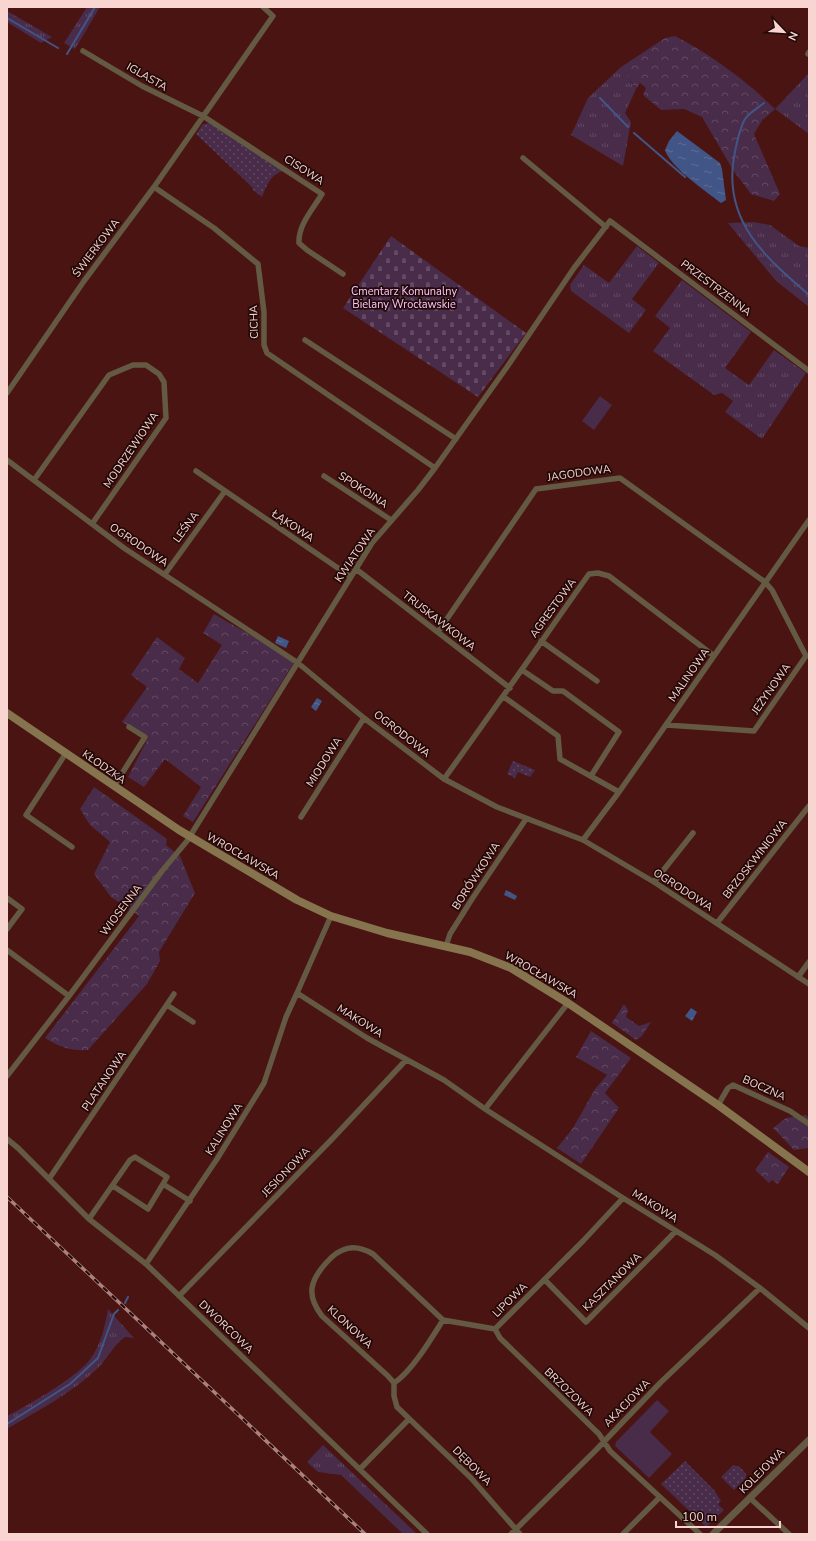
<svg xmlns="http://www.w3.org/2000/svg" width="816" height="1541" font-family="'Nunito Sans',sans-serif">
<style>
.grass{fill:url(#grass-tufts)}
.forest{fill:url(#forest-crowns)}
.cemetery{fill:url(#cemetery-stones)}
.park{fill:url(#park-dots)}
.pitch{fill:#492b4a}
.water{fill:url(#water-ripples)}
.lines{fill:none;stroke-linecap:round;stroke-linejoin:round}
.stream{stroke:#415687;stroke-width:2}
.minor{stroke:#645942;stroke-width:5.5}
.tertiary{stroke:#645942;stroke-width:7}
.secondary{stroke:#85744e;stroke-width:8}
.rail-casing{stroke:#ac817d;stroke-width:3.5}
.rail{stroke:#210908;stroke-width:2;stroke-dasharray:6;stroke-linecap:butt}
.labels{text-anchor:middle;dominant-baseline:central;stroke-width:3.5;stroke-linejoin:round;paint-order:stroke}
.street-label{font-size:11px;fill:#f9d5d1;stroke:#210908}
.park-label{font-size:11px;fill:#fbc6fb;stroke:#210908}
</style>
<defs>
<pattern id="grass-tufts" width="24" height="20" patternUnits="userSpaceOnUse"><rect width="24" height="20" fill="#492b4a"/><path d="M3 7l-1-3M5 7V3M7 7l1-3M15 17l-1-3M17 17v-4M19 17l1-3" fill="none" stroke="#644963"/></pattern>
<pattern id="forest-crowns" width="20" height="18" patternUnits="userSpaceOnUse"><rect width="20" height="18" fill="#492b4a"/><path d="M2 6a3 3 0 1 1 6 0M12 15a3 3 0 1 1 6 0" fill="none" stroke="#644963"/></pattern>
<pattern id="cemetery-stones" width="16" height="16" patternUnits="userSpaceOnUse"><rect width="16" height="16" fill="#492b4a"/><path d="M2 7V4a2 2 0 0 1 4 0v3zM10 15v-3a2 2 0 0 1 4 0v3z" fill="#644963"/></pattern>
<pattern id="park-dots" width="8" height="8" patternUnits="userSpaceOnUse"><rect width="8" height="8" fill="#492b4a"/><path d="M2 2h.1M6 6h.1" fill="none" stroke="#644963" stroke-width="1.8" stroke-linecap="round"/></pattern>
<pattern id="water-ripples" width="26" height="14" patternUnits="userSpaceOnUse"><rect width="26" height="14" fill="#415687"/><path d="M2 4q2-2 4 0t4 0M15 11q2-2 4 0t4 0" fill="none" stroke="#5d6d97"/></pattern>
</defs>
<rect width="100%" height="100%" fill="#491412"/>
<path class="grass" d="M87,7H100L75,49L64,43Z
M7,11L52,37L41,43L7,22Z
M621,67L636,89L625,113L631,122L623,166L571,135L588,98Z
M809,73V134L775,109Z
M754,222L770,225L799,246L809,248V307L776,281L728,223Z
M637,246L659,263L632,299L646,310L629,333L571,291L570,285L584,265L609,283Z
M682,280L751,332L725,368L749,385L774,350L806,373L762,439L725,412L733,401L722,393L714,395L653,351L670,328L655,316Z
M108,1309L134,1338L125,1337C114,1345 108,1357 99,1367C73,1393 38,1410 7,1429V1416C28,1405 78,1377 91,1358C101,1344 105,1326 108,1309Z
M323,1445L417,1534H403L341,1475L318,1472L307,1462Z"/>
<path class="forest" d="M675,36C709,53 748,82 775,109L764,119H763L754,134L780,194L774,201L751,194L733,170L702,117L684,109L661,110L643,95L646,88L640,83L636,89L621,67L665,38Z
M214,614L295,661L193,822L183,816L201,787L165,759L144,787L128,777L148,738L122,722L147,687L131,675L157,637L185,658L179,669L198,683L222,645L203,633Z
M94,787L167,839L166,845L180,856L195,893L159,952L160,961L147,984L88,1050C71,1051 59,1047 45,1038L139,916L111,897L94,874L110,842L90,825L80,809Z
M624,1004L628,1010L626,1017L639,1026L651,1022L642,1036L636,1040L612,1023Z
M591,1031L631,1058L605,1093L619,1108L581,1164L557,1148L573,1128L595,1089L607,1075L576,1057Z
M806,1115L809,1118V1148L794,1150L773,1128L786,1118Z
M768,1152L789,1167L778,1184L772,1180L769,1183L755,1170Z"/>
<path class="cemetery" d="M391,236L526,333L478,397L343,308Z"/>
<path class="park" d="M210,123L283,171C270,175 267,185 262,197L253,190L252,187L196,134L203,124Z
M513,761L535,770L530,777L518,772L515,778L507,774Z
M685,1461L714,1490L721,1501L718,1504L724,1510L706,1527L661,1484Z
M733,1465L740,1467L746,1474V1478L734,1490L721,1477Z"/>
<path class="pitch" d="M600,396L612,405L594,430L582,421Z
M657,1400L669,1411L650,1432L672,1454L649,1478L615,1446L616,1442Z"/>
<path class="water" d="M677,131L720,163L722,169L726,200L721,203C706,191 671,168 665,150L669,141Z
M278,636L289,641L286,648L275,643Z
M317,698L322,701L316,711L311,707Z
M506,890L517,896L515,900L504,895Z
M691,1008L697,1012L692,1021L685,1016Z"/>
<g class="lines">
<path class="stream" d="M7,18L58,48
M67,54L95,7
M600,98L628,127
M764,103C759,107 749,113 745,119C740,128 736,146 734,157C723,221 765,257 809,295
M634,133L685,177
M125,1303L128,1297
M7,1424L70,1384L98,1358L114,1314L118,1310"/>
<path class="minor" d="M83,51L142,86L203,116L322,194C313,209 298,225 299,243L307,250L343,274
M808,54L809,52
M523,158L606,227
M154,187L214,228L258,264L264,312V345L267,353L435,468
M305,340L456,439
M7,393L84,281L154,187L273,16L263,7
M7,460L124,548L298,663L364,718L444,779L497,807L583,840L654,882L809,984
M196,471L351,577
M324,476L391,520
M34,480L109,375L133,365H146L159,374L164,382L166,418L92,524
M356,569L510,688
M165,574L225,491
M438,632L536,489L620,478L765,582L772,590L806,656L754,731L667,725
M541,641L597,681
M522,670L553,691H563L619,732L591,776
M504,697L558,736L560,759L619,792
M66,753L26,815L72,847
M444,779C493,711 541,642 589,574L598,573L609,576L714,656
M114,786L145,737L129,727
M301,817L364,718
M583,840L619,792L809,520
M654,882L693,833
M7,898L22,909L7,929
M331,916L297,993L367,1038L444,1080L485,1109L623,1198L715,1255L760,1288L809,1328
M717,923L809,806
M446,946L450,934L472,899L526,819
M7,950L69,996
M798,977L809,962
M167,1005L193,1022
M7,1076L69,996L162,871L187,841L372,543L418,490L435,468L507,367L574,268L610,221L809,371
M718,1105L728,1088L733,1085L790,1111L809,1124
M485,1109L568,1003
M7,1139L18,1148L89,1219L146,1264L427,1534
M49,1179L174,994
M113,1186L148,1209L163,1184
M89,1219L130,1160L135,1157L167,1177L163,1184L190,1201
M146,1264L217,1159L264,1083L286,1017L297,993
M545,1280L586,1322L676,1231
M179,1296L333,1138L406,1060
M495,1329L500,1338L599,1434L610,1451L700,1534
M394,1383L388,1376L322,1316C306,1295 310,1281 326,1263C340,1247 354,1243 373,1254L443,1320
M360,1469L409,1419
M750,1498L789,1534
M511,1534L596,1450L661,1382L760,1288
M520,1534L471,1478L397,1407L394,1396V1383C412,1371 431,1339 443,1320L495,1329L583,1241L623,1198
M623,1534L660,1497"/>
<path class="tertiary" d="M713,1534L809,1440"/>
<path class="secondary" d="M7,713L179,830L297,900L331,916L387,933L470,952L511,968L568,1003L718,1105L809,1172"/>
<g class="rail-casing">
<path id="rail" d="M7,1197L365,1534"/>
</g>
<use href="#rail" class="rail"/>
</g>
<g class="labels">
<g class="street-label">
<text transform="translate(147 77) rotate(30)">IGLASTA</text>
<text transform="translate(304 170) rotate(33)">CISOWA</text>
<text transform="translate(96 248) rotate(-53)">ŚWIERKOWA</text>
<text transform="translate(716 288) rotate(37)">PRZESTRZENNA</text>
<text transform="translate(254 322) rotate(-92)">CICHA</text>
<text transform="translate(131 450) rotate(-56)">MODRZEWIOWA</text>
<text transform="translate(579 473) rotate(-8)">JAGODOWA</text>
<text transform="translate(363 490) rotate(33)">SPOKOJNA</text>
<text transform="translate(293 526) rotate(34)">ŁĄKOWA</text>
<text transform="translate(186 527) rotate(-54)">LEŚNA</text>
<text transform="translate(139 545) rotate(34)">OGRODOWA</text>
<text transform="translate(355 555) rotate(-56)">KWIATOWA</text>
<text transform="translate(553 608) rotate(-54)">AGRESTOWA</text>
<text transform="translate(439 621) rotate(38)">TRUSKAWKOWA</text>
<text transform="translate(689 675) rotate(-55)">MALINOWA</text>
<text transform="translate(771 689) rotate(-55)">JEŻYNOWA</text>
<text transform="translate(402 734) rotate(38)">OGRODOWA</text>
<text transform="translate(324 762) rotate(-58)">MIODOWA</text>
<text transform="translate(104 767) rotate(35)">KŁODZKA</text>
<text transform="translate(243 856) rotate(30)">WROCŁAWSKA</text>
<text transform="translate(755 859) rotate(-52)">BRZOSKWINIOWA</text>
<text transform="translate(476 876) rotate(-57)">BORÓWKOWA</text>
<text transform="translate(683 890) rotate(33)">OGRODOWA</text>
<text transform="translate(121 910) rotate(-53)">WIOSENNA</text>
<text transform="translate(541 975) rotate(30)">WROCŁAWSKA</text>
<text transform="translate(360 1021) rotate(32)">MAKOWA</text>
<text transform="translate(104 1081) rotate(-56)">PLATANOWA</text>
<text transform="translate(764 1088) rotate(24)">BOCZNA</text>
<text transform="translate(224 1129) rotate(-58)">KALINOWA</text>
<text transform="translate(286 1172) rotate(-46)">JESIONOWA</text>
<text transform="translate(655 1206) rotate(32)">MAKOWA</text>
<text transform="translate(612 1282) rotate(-45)">KASZTANOWA</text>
<text transform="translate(510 1300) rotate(-45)">LIPOWA</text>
<text transform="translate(226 1327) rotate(44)">DWORCOWA</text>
<text transform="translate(350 1327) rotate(43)">KLONOWA</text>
<text transform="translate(569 1392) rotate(44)">BRZOZOWA</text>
<text transform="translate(627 1403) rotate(-46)">AKACJOWA</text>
<text transform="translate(472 1466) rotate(45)">DĘBOWA</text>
<text transform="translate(762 1471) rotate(-45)">KOLEJOWA</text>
</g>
<g class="park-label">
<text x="404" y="291">Cmentarz Komunalny<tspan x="404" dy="13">Bielany Wrocławskie</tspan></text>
</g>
</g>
<rect width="816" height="1541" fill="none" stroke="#f9d5d1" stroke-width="16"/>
<g transform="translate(784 32) rotate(115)" stroke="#210908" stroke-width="3" paint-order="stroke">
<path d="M0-3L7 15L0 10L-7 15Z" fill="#f9d5d1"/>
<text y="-6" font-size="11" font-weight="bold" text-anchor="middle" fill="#f9d5d1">N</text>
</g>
<path d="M676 1521v6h104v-6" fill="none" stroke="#f9d5d1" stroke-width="2"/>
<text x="682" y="1521" font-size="12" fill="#f9d5d1" stroke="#210908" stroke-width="3" paint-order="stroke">100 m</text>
</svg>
